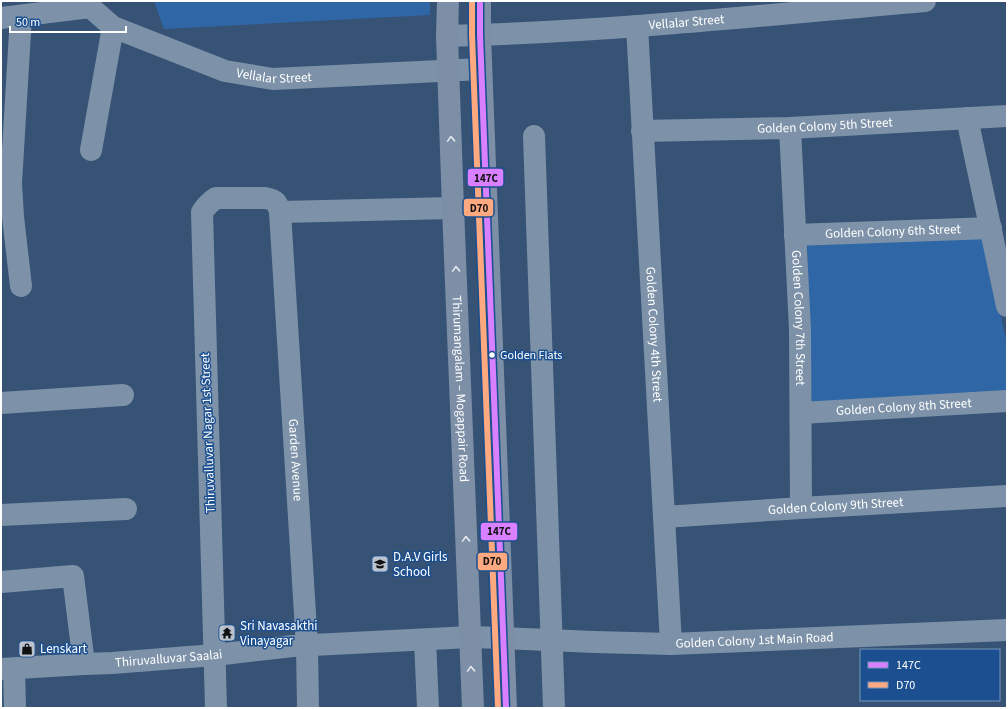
<svg xmlns="http://www.w3.org/2000/svg" width="1008" height="709" font-family="'Source Sans 3',sans-serif">
<style>
.green{fill:#2f66a5}
.lines{fill:none;stroke-linecap:round;stroke-linejoin:round}
.minor{stroke:#7d92a8;stroke-width:22}
.major{stroke:#7d8ea7;stroke-width:22}
.bus-1-casing{stroke:#1b4f8f;stroke-width:9}
.bus-2-casing{stroke:#1b4f8f;stroke-width:9}
.bus-1{stroke:#d880ff;stroke-width:6}
.bus-2{stroke:#ffa980;stroke-width:6}
.oneway{stroke:#e5e8ed}
.bus-dot{fill:#fff;stroke:#1b4f8f;stroke-width:1.5}
.labels{text-anchor:middle;dominant-baseline:central;stroke-width:3;stroke-linejoin:round;paint-order:stroke}
.bus-label{font-size:12px;fill:#fff;stroke:#1b4f8f;text-anchor:start}
.street-label{font-size:13px;fill:#fff;stroke:#1b4f8f}
.poi-label{font-size:13px;fill:#fff;stroke:#1b4f8f;text-anchor:start}
.line-badge{stroke:#1b4f8f;stroke-width:1.5}
.pale-badge-label{font-size:11px;text-anchor:middle;font-weight:bold;fill:#111}
</style>
<rect width="100%" height="100%" fill="#365274"/>
<path class="green" d="M154,1H430V15L164,29Z
M807,226L984,232L1007,345V398L810,409Z"/>
<g class="lines">
<g class="minor">
<path id="s1" d="M87,1L90,7L113,27L225,71L273,79L481,69"/>
<path d="M1,18L90,7"/>
<path id="s2" d="M637,26L671,644"/>
<path id="s3" d="M447,36C607,32 766,15 925,1"/>
<path d="M967,118L1007,306"/>
<path id="s4" d="M790,128L800,330L801,508"/>
<path id="s5" d="M642,131L790,128L1007,116"/>
<path d="M534,136L554,708"/>
<path d="M91,150L113,27"/>
<path d="M280,212L453,208"/>
<path id="s6" d="M795,235L991,228"/>
<path d="M21,286L13,217L11,183L21,16"/>
<path d="M1,403L123,395"/>
<path id="s7" d="M801,413L1007,401"/>
<path d="M1,515L126,509"/>
<path id="s8" d="M664,517L801,508L1007,496"/>
<path d="M1,582L73,576L84,664"/>
<path d="M425,640L428,708"/>
<path id="s9" d="M1,669L84,664L112,663L215,655L293,646L470,637L503,638L594,642L671,644L1007,630"/>
<path d="M14,669L15,708"/>
<path id="s10" d="M216,708L202,212C206,206 210,202 216,198H265C276,200 277,202 280,212L307,646L308,708"/>
</g>
<g class="major">
<path id="s11" d="M448,1L447,36L453,208L473,708"/>
<path d="M480,1V35L506,708"/>
</g>
<g class="bus-1-casing">
<path id="bus-1" d="M480,1V35L506,708"/>
</g>
<g class="bus-2-casing">
<path id="bus-2" d="M472,1V35L498,708"/>
</g>
<use href="#bus-1" class="bus-1"/>
<use href="#bus-2" class="bus-2"/>
</g>
<defs><path id="oneway-chevron" d="M-2-3.5L2.5 0L-2 3.5" fill="none" stroke-width="1.6" stroke-linecap="round" stroke-linejoin="round"/></defs>
<g class="oneway">
<use href="#oneway-chevron" transform="translate(451 139) rotate(-92)"/>
<use href="#oneway-chevron" transform="translate(456 269) rotate(-92)"/>
<use href="#oneway-chevron" transform="translate(466 539) rotate(-92)"/>
<use href="#oneway-chevron" transform="translate(471 669) rotate(-92)"/>
</g>
<defs>
<g id="school-square" transform="scale(0.9)"><rect x="-9" y="-9" width="18" height="18" rx="4" fill="#b9c2ce" stroke="#1b4f8f"/><path d="M0-5L7-2L0 1L-7-2ZM-4 1L0 2.5L4 1V4Q0 6-4 4Z" fill="#111"/></g>
<g id="temple-square" transform="scale(0.9)"><rect x="-9" y="-9" width="18" height="18" rx="4" fill="#b9c2ce" stroke="#1b4f8f"/><path d="M0-6L5-2H3V0L6.5 2.5H4V6H1.5V3h-3V6H-4V2.5H-6.5L-3 0V-2H-5Z" fill="#111"/></g>
<g id="shop-square" transform="scale(0.9)"><rect x="-9" y="-9" width="18" height="18" rx="4" fill="#b9c2ce" stroke="#1b4f8f"/><path d="M-5-2.5h2.3a2.7 3.5 0 0 1 5.4 0H5L5.5 6h-11ZM-1.5-2.5h3a1.5 2.3 0 0 0-3 0Z" fill="#111"/></g>
</defs>
<g fill-rule="evenodd">
<use href="#school-square" x="380" y="564"/>
<use href="#temple-square" x="227" y="633"/>
<use href="#shop-square" x="27" y="649"/>
</g>
<circle class="bus-dot" cx="492" cy="355" r="3.5"/>
<g class="labels">
<g class="bus-label">
<text x="500" y="355">Golden Flats</text>
</g>
<g class="street-label">
<text stroke="none"><textPath href="#s3" startOffset="240">Vellalar Street</textPath></text>
<text stroke="none"><textPath href="#s1" startOffset="207">Vellalar Street</textPath></text>
<text stroke="none"><textPath href="#s5" startOffset="183">Golden Colony 5th Street</textPath></text>
<text stroke="none"><textPath href="#s6" startOffset="98">Golden Colony 6th Street</textPath></text>
<text stroke="none"><textPath href="#s4" startOffset="190">Golden Colony 7th Street</textPath></text>
<text stroke="none"><textPath href="#s2" startOffset="309">Golden Colony 4th Street</textPath></text>
<text stroke="none"><textPath href="#s11" startOffset="388">Thirumangalam – Mogappair Road</textPath></text>
<text stroke="none"><textPath href="#s7" startOffset="103">Golden Colony 8th Street</textPath></text>
<text transform="translate(208 433) rotate(-92)">Thiruvalluvar Nagar 1st Street</text>
<text stroke="none"><textPath href="#s10" startOffset="836">Garden Avenue</textPath></text>
<text stroke="none"><textPath href="#s8" startOffset="172">Golden Colony 9th Street</textPath></text>
<text stroke="none"><textPath href="#s9" startOffset="755">Golden Colony 1st Main Road</textPath></text>
<text stroke="none"><textPath href="#s9" startOffset="168">Thiruvalluvar Saalai</textPath></text>
</g>
<g class="poi-label">
<text x="393" y="557">D.A.V Girls<tspan x="393" dy="15">School</tspan></text>
<text x="240" y="626">Sri Navasakthi<tspan x="240" dy="15">Vinayagar</tspan></text>
<text x="40" y="649">Lenskart</text>
</g>
</g>
<g class="line-badge">
<rect x="467" y="168" width="37" height="19" rx="4" fill="#d880ff"/>
<rect x="463" y="198" width="31" height="19" rx="4" fill="#ffa980"/>
<rect x="480" y="522" width="38" height="19" rx="4" fill="#d880ff"/>
<rect x="477" y="552" width="31" height="19" rx="4" fill="#ffa980"/>
</g>
<g class="pale-badge-label">
<text x="486" y="182">147C</text>
<text x="479" y="212">D70</text>
<text x="499" y="535">147C</text>
<text x="492" y="565">D70</text>
</g>
<rect width="1008" height="709" fill="none" stroke="#ffffff" stroke-width="4"/>
<rect x="860" y="649" width="140" height="52" fill="#1b4f8f" stroke="#7695bc"/>
<rect x="868" y="662" width="20" height="6" fill="#d880ff" stroke="#7695bc"/>
<text x="896" y="669" font-size="12" fill="#ffffff">147C</text>
<rect x="868" y="682" width="20" height="6" fill="#ffa980" stroke="#7695bc"/>
<text x="896" y="689" font-size="12" fill="#ffffff">D70</text>
<path d="M10 26v6h116v-6" fill="none" stroke="#ffffff" stroke-width="2"/>
<text x="16" y="26" font-size="12" fill="#ffffff" stroke="#1b4f8f" stroke-width="3" paint-order="stroke">50 m</text>
</svg>
